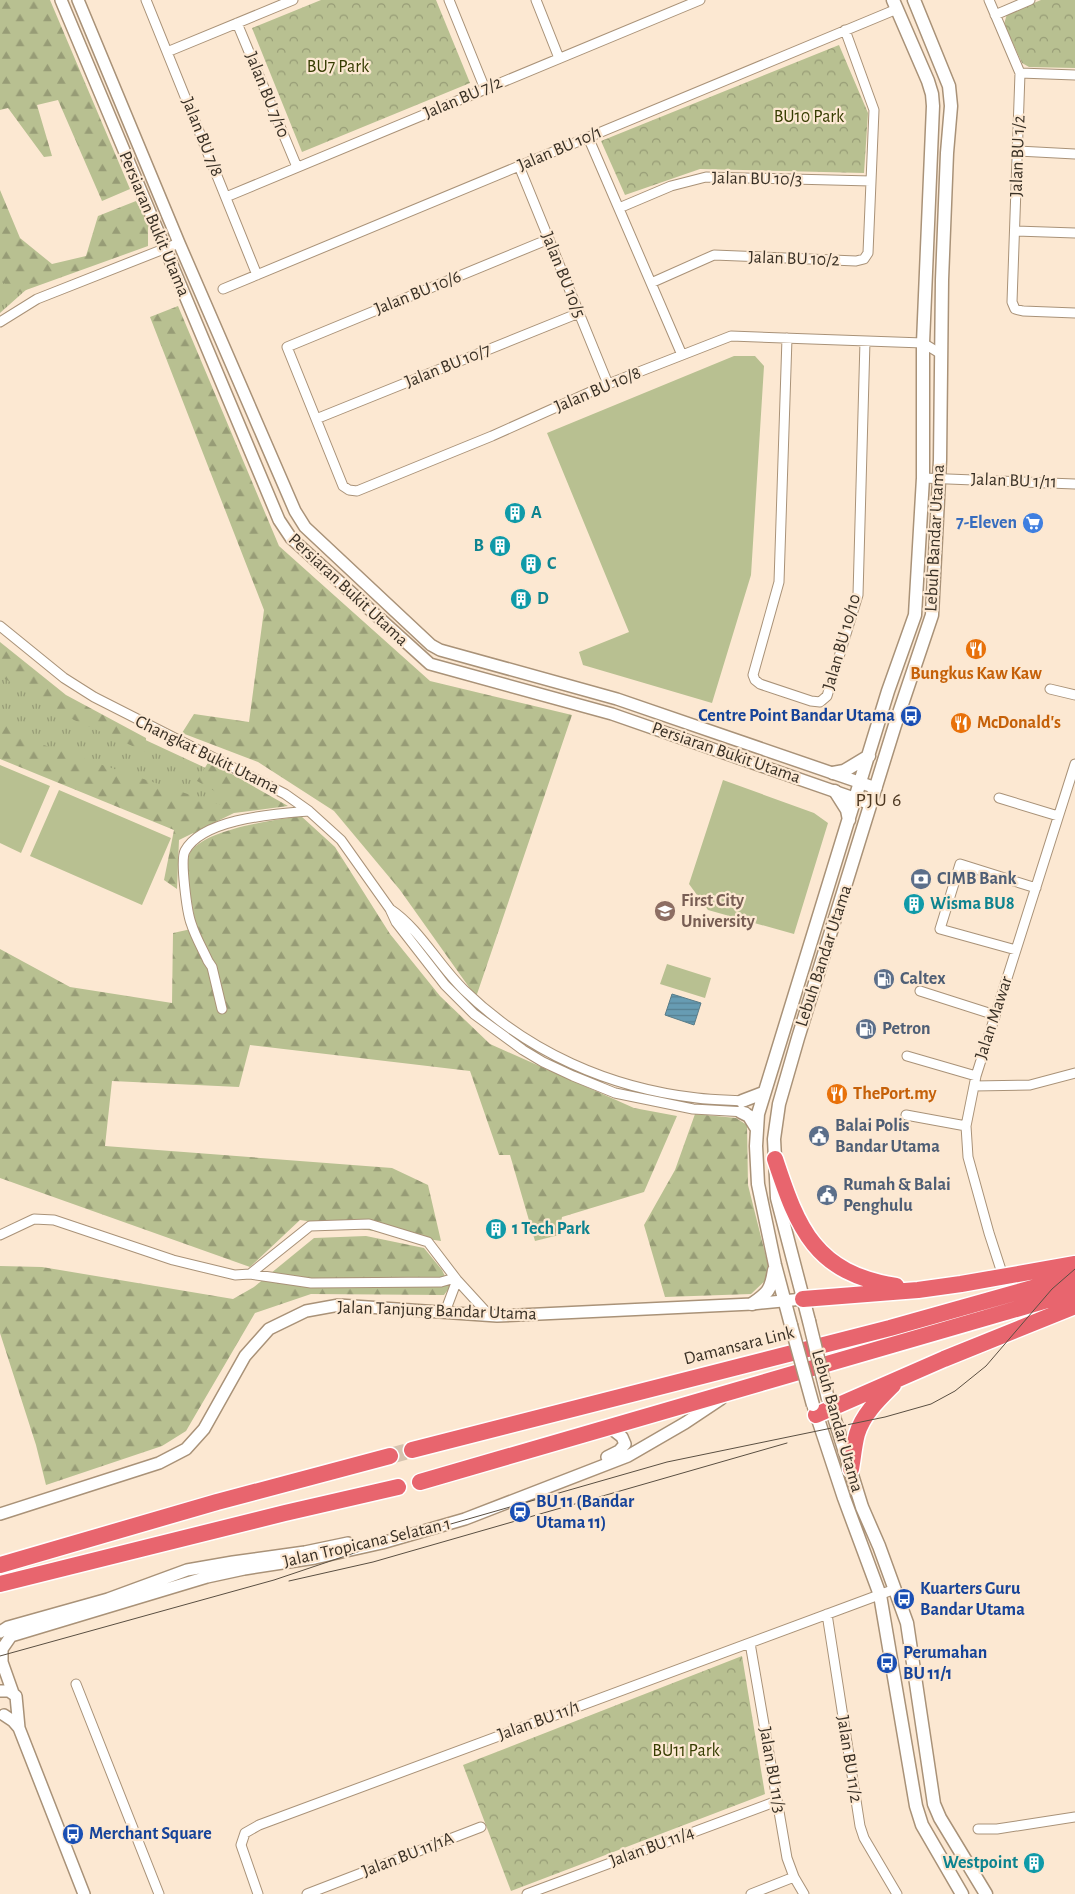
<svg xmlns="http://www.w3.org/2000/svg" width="1075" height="1894" font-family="'Alegreya Sans',sans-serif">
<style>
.grass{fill:url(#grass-tufts)}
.forest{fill:url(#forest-firs)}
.park{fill:url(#park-crowns)}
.pitch{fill:#b8c091}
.water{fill:url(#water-rules);stroke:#597c88}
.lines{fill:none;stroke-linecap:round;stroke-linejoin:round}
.motorway-tunnel{stroke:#d5c3af;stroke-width:16;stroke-dasharray:16 8;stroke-linecap:butt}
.minor-casing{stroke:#a99278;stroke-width:11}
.tertiary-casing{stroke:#a99278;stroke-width:14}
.secondary-casing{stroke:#a99278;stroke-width:15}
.motorway-casing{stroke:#fff;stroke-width:19}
.minor{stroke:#fff;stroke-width:9}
.tertiary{stroke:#fff;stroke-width:11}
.secondary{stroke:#fff;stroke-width:12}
.motorway{stroke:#e8656e;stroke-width:16}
.tram{stroke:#5a4f42;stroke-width:1}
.secondary-bridge-casing{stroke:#a99278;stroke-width:15;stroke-linecap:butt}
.secondary-bridge{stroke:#fff;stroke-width:12}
.labels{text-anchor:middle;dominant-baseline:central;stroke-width:4.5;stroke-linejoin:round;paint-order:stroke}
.park-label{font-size:18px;fill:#363c01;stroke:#fce8d2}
.street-label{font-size:18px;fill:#393025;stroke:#fce8d2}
.culture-label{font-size:18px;font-weight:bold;fill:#0d838f;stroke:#fce8d2;text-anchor:start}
.shop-label{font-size:18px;font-weight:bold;fill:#366cbe;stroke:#fce8d2;text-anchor:end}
.food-label{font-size:18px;font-weight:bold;fill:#c56008;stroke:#fce8d2;text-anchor:start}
.transit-label{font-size:18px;font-weight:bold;fill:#164399;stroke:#fce8d2;text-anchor:start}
.service-label{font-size:18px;font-weight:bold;fill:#4e5e75;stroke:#fce8d2;text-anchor:start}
.education-label{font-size:18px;font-weight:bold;fill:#785e54;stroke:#fce8d2;text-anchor:start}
.quarter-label{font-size:20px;letter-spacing:1px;fill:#4e3922;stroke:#fce8d2}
</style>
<defs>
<pattern id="grass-tufts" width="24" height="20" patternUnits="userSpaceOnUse" patternTransform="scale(1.25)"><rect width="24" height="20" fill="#b8c091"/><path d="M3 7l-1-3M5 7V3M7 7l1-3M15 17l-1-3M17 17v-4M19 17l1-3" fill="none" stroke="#979c76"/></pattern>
<pattern id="forest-firs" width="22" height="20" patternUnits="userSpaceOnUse" patternTransform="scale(1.25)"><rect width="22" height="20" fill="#b8c091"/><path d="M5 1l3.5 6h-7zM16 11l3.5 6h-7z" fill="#979c76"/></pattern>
<pattern id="park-crowns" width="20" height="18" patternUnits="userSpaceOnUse" patternTransform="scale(1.25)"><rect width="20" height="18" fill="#b8c091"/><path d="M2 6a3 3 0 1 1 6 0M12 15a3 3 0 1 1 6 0" fill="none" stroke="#979c76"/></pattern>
<pattern id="water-rules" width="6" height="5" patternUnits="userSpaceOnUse" patternTransform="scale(1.25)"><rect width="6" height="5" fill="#679cb3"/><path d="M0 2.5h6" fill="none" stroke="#568091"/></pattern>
</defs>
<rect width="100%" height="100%" fill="#fce8d2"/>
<path class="grass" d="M0,212L37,280L0,313Z
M0,649L83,711L251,789L199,836L0,745Z"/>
<path class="forest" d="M0,0H50L130,189L102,201L58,100L37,105L52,156L44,157L8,108L0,110Z
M0,190L20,238L52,264L86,256L98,216L136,201L148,223V246L15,294L2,281L4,271L0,260Z
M178,306L279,546L430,681L572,715L476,997L400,890L334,811L258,762L182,733L194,714L249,722L264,610L150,317Z
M0,642L66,695L146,738V752L74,720L0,676Z
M0,722L35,742L220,805L230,800L197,781L209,761L288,806L234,813L179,840L177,889L164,880L174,830L0,759Z
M301,816L335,847L390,934L440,996L490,1044L634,1108L677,1116L644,1192L562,1217L559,1235L535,1241L510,1155H499L470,1071L250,1045L239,1087L112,1081L105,1146L392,1168L428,1185L441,1241L300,1220L250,1267L0,1178V949L70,987L172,1003L173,933L196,928C194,911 185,874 188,859C192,830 276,820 301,816Z
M695,1114L736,1118L747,1125L748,1185L768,1265L766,1280L751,1294L665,1297L644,1225L675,1170Z
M366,1236L424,1248L442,1270L450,1287L444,1295L311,1294L255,1313L186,1431L162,1446L46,1485L36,1445L0,1333V1266L42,1267L233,1299L254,1287L314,1238Z"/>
<path class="park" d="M321,0H436L470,83L302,152L252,28Z
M1041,0H1075V68L1029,67L1022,63L1004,24L1007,14Z
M839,45L868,113L864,173L700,169L625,195L601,141Z
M742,1656L765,1794L511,1891L463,1765Z"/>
<path class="pitch" d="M734,356H755L764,366L751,575L712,703L583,665L579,652L629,632L547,433Z
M0,765L50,786L21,853L0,843Z
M723,780L814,813L828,823L794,934L708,910L689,884Z
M59,790L171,838L142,905L30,856Z
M667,964L711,978L705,998L660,984Z"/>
<path class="water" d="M672,994L701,1003L694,1025L665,1015Z"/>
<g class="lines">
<path class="motorway-tunnel" d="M390,1456L412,1450"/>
<g class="minor-casing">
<path id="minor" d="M146,0L257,275
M449,0L485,89
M536,0L559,58
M989,0L1020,73L1012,302L1015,309L1023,311L1075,313
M995,15L1030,0
M237,23L297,167
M167,52L293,0
M1020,73L1075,75
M588,137L682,355
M1018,151L1075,154
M519,166L608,384
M226,197L700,0
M619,208L671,186L706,177L871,181
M1015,231L1075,233
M549,239L287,347L343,486L349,490L357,491L492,436L608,384L731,336L923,343L941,354
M651,283L714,255L856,261L864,259L868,253L874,110L845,30
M223,289L897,9
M0,322L37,299L179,243
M787,338L779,582L753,675L755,680L760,684L811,701L820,702L827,696L858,595L865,341
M316,419L579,313
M923,478L1075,484
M0,626L64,678L94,697L285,794L309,811L341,840L390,909L396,922L445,985L474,1014L523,1050L543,1062L573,1076L615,1093L693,1109L746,1112
M1050,689L1075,695
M999,798L1058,816
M390,909C420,929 438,965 464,990C528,1052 609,1088 697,1098C713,1100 730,1100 746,1101
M1016,950L940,929L960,864L1036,888
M920,991L995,1015
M222,1009L212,967L208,961C202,948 195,936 191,923C187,912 180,860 185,851C203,818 276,814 309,811
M907,1056L976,1076
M974,1086L1030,1085L1075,1073
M906,1115L966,1126
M0,1235L34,1219L54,1220L173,1260L235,1275L250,1274L310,1226L369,1224L428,1242L457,1280L489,1315
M250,1274L311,1283L441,1282L455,1278
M1003,1276L989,1233L968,1157L966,1126L976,1076L1075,764
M445,1312L457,1280
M827,1614L860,1826L864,1838L897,1894
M750,1643L787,1858L794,1877L804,1894
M76,1684L159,1894
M978,1829H997L1075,1817
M258,1894L241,1845L245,1833L259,1825L895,1589
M307,1894L481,1827
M527,1894L777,1801
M751,1894L794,1877"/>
</g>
<g class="tertiary-casing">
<path id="tertiary" d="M61,0L279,520L291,538L430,664L612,714L871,804
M78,0L179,243L295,511L305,527L431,645L440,650L617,699L876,788
M607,1457L619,1451L625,1444L622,1437L608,1426
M0,1514L159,1463L186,1449L204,1429L245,1356L269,1329L306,1311L339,1305L497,1316L752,1304L803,1299
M0,1632L8,1627L108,1599L187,1570L233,1562L305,1552L348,1543
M0,1691H9L16,1696L19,1728L84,1894
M13,1693L2,1662V1649L11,1636L207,1577L244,1569L315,1558L382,1543L465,1519L628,1456L685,1423L721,1399
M4,1715L13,1721L19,1728"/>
</g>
<g class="secondary-casing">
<path id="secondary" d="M833,773L844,771L869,756
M835,791L847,810L849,820
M742,1101L763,1093
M741,1112L749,1116L757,1129
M752,1304C768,1293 771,1290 774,1270
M809,1321L777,1198L774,1139L779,1104L798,1038L895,725L932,615L940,460L942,280L947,153L951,106L949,86L914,0
M791,1325L775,1265L758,1184L756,1146L758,1114L888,691L915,615L923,478V343L933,106L932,94L928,81L893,0
M829,1401L862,1507L879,1546L907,1623L934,1804L940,1818L986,1894
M814,1407L844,1498L880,1595L916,1806L922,1825L962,1894"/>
</g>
<g class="motorway-casing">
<path id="motorway" d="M775,1159C798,1229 815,1273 896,1286
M803,1299L918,1290L961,1284L1075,1264
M816,1415L944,1359L1075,1306
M412,1450L890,1328L1075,1276
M851,1469C853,1458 854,1445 857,1434C863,1414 879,1399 893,1385
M420,1482L1075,1292
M0,1565L217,1502L390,1456
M0,1584L285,1513L398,1487"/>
</g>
<use href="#minor" class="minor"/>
<use href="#tertiary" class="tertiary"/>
<use href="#secondary" class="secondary"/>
<use href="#motorway" class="motorway"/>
<path class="tram" d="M289,1581L373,1562L787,1443
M0,1656L274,1580L381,1544L667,1462L885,1417L931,1404L955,1391L986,1366L1052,1289L1075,1269"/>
<g class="secondary-bridge-casing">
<path id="secondary-bridge" d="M809,1321L828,1399
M791,1325L813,1405"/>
</g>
<use href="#secondary-bridge" class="secondary-bridge"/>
</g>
<defs>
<g id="building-disc" transform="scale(1.125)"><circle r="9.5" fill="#0f9aa8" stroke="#fce8d2"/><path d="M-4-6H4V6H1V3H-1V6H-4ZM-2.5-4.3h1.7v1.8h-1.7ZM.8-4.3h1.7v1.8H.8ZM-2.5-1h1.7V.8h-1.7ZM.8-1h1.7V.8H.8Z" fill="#fff"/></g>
<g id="supermarket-disc" transform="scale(1.125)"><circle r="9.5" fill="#3f7fe0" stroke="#fce8d2"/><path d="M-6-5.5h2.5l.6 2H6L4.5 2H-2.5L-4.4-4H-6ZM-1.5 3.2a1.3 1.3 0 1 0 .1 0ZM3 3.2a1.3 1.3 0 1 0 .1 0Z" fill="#fff"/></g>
<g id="restaurant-disc" transform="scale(1.125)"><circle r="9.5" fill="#e8710a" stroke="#fce8d2"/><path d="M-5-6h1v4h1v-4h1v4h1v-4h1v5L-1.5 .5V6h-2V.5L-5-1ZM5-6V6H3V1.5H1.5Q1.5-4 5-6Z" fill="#fff"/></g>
<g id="bus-disc" transform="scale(1.125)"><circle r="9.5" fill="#1a4fb4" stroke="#fce8d2"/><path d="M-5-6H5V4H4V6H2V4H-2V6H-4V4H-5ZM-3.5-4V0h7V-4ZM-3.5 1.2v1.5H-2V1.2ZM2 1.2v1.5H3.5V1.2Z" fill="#fff"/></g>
<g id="bank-disc" transform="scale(1.125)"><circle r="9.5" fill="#5c6f8a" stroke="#fce8d2"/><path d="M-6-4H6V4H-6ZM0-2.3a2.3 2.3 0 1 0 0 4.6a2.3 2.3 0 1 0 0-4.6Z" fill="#fff"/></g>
<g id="university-disc" transform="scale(1.125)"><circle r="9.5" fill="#8d6e63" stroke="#fce8d2"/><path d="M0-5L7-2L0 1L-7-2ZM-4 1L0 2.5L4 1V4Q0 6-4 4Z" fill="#fff"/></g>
<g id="fuel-disc" transform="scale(1.125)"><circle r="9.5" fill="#5c6f8a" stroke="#fce8d2"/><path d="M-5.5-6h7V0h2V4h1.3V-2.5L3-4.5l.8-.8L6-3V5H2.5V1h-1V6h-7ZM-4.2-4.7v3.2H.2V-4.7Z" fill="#fff"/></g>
<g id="civic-disc" transform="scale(1.125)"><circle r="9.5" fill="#5c6f8a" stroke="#fce8d2"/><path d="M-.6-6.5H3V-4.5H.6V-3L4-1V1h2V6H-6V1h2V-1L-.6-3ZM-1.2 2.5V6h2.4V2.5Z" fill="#fff"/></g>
<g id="station-disc" transform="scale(1.125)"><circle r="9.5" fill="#1a4fb4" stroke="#fce8d2"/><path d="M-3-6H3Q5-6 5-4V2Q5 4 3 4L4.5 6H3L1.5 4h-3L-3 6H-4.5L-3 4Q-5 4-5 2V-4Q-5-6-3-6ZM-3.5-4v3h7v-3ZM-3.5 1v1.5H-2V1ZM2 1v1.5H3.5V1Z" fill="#fff"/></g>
</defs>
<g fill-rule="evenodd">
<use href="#building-disc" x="515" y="513"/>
<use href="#supermarket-disc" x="1033" y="523"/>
<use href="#building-disc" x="500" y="546"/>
<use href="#building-disc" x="531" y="564"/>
<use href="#building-disc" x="521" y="599"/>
<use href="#restaurant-disc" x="976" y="649"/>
<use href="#bus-disc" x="911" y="716"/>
<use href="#restaurant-disc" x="961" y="723"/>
<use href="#bank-disc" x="921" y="879"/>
<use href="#building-disc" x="914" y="904"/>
<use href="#university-disc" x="665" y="911"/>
<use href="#fuel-disc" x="884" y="979"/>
<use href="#fuel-disc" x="866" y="1029"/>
<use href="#restaurant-disc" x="837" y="1094"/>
<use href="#civic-disc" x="819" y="1136"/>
<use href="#civic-disc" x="827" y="1195"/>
<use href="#building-disc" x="496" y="1229"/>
<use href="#station-disc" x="520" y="1512"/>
<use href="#bus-disc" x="904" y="1599"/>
<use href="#bus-disc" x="887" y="1663"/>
<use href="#bus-disc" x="73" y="1834"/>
<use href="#building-disc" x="1034" y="1863"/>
</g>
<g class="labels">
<g class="park-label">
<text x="338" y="67">BU7 Park</text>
<text x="809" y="117">BU10 Park</text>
<text x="686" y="1751">BU11 Park</text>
</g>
<g class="street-label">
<text transform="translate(267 95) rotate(68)">Jalan BU 7/10</text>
<text transform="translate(463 98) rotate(-23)">Jalan BU 7/2</text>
<text transform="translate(202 137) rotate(68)">Jalan BU 7/8</text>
<text transform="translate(560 149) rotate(-23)">Jalan BU 10/1</text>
<text transform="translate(1018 156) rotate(-88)">Jalan BU 1/2</text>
<text transform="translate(757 179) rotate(1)">Jalan BU 10/3</text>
<text transform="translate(154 224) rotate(67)">Persiaran Bukit Utama</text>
<text transform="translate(794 259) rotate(2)">Jalan BU 10/2</text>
<text transform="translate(563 275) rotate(68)">Jalan BU 10/5</text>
<text transform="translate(418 293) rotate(-22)">Jalan BU 10/6</text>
<text transform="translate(448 366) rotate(-22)">Jalan BU 10/7</text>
<text transform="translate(598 390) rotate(-23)">Jalan BU 10/8</text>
<text transform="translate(1014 481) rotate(2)">Jalan BU 1/11</text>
<text transform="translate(935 538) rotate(-87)">Lebuh Bandar Utama</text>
<text transform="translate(348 590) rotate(43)">Persiaran Bukit Utama</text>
<text transform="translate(842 642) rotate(-74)">Jalan BU 10/10</text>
<text transform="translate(726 753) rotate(19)">Persiaran Bukit Utama</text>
<text transform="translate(207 755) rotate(26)">Changkat Bukit Utama</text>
<text transform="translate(824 956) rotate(-72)">Lebuh Bandar Utama</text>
<text transform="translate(994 1018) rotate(-72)">Jalan Mawar</text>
<text transform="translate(437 1311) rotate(2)">Jalan Tanjung Bandar Utama</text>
<text transform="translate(739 1346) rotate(-14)">Damansara Link</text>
<text transform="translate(837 1421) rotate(74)">Lebuh Bandar Utama</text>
<text transform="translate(367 1543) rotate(-13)">Jalan Tropicana Selatan 1</text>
<text transform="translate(539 1721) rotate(-20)">Jalan BU 11/1</text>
<text transform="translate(849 1759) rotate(81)">Jalan BU 11/2</text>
<text transform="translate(772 1770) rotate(80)">Jalan BU 11/3</text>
<text transform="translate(652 1847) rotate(-20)">Jalan BU 11/4</text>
<text transform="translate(408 1855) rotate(-21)">Jalan BU 11/1A</text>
</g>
<g class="culture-label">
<text x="531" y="513">A</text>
<text x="484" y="546" text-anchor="end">B</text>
<text x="547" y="564">C</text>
<text x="537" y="599">D</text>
<text x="930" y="904">Wisma BU8</text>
<text x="512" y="1229">1 Tech Park</text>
<text x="1018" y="1863" text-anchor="end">Westpoint</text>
</g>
<g class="shop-label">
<text x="1017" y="523">7-Eleven</text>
</g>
<g class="food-label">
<text x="976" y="674" text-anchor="middle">Bungkus Kaw Kaw</text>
<text x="977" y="723">McDonald's</text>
<text x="853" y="1094">ThePort.my</text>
</g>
<g class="transit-label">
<text x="895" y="716" text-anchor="end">Centre Point Bandar Utama</text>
<text x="536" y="1502">BU 11 (Bandar<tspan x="536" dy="21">Utama 11)</tspan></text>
<text x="920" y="1589">Kuarters Guru<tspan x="920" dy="21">Bandar Utama</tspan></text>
<text x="903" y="1653">Perumahan<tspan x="903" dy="21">BU 11/1</tspan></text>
<text x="89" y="1834">Merchant Square</text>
</g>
<g class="service-label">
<text x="937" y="879">CIMB Bank</text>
<text x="900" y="979">Caltex</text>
<text x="882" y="1029">Petron</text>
<text x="835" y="1126">Balai Polis<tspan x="835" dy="21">Bandar Utama</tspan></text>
<text x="843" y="1185">Rumah &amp; Balai<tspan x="843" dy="21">Penghulu</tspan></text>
</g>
<g class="education-label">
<text x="681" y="901">First City<tspan x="681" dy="21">University</tspan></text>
</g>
<g class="quarter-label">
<text x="879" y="800">PJU 6</text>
</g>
</g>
</svg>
